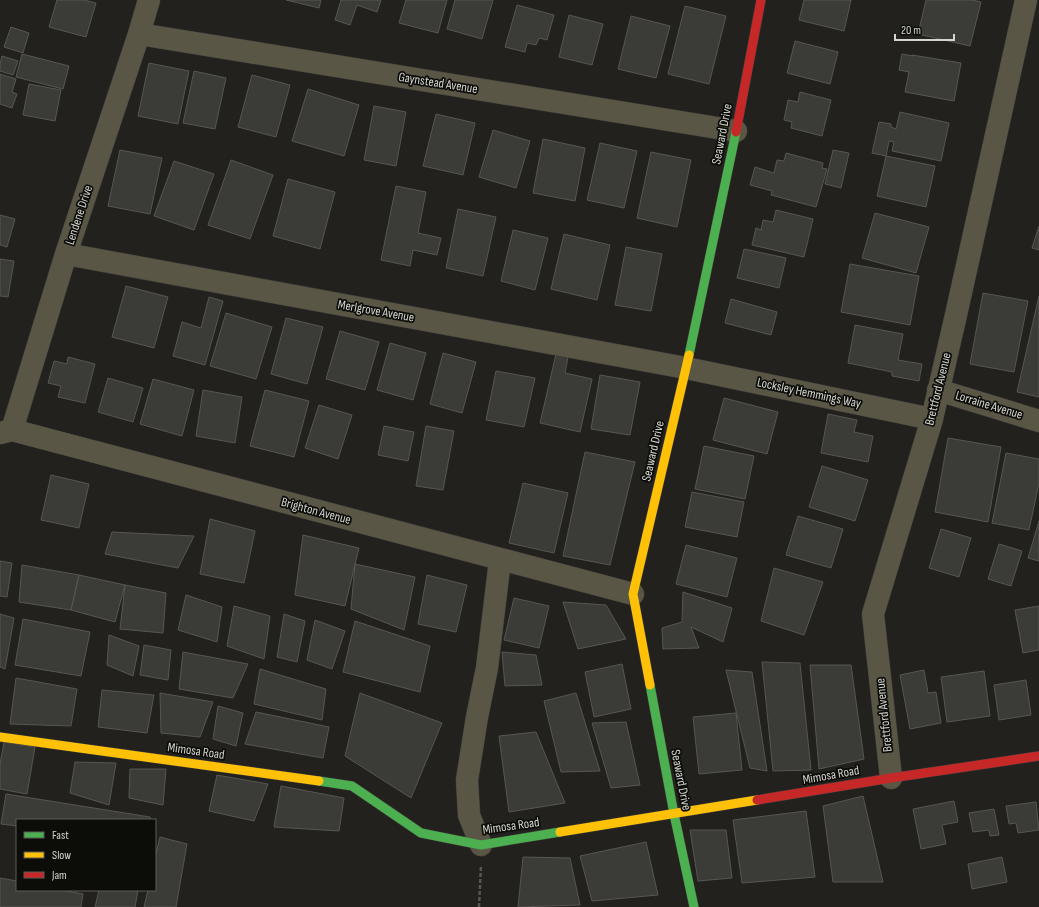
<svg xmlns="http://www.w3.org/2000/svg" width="1039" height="907" font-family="'Sofia Sans Condensed',sans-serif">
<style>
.building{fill:#3b3b38;stroke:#575653}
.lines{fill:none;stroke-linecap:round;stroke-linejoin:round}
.street-casing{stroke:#3e3d3a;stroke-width:23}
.fast-casing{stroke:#3e3d3a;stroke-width:10}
.slow-casing{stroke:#3e3d3a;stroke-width:10}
.jam-casing{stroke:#3e3d3a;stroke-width:10}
.path{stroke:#59574d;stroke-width:2.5;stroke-dasharray:4 2;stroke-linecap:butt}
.street{stroke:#595645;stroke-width:22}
.fast{stroke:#4caf50;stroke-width:9}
.slow{stroke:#ffc107;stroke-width:9}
.jam{stroke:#c62828;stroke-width:9}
.labels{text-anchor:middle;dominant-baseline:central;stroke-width:3.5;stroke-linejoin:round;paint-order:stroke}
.street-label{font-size:13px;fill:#d5d5d0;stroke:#0c0c09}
</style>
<rect width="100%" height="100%" fill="#22211d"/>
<path class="building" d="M57,0H84L96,3L86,37L49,27Z
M286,0H321L319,8Z
M341,0H381L377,12L357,5L350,25L335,20Z
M406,0H447L438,33L399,23Z
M455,0H493L482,39L447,29Z
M804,0H851L844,31L799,20Z
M926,0H972L981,2L970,46L918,34Z
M517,5L554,15L547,40L539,38L536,45L527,43L525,52L505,47Z
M685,6L726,16L709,84L668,74Z
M569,15L603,24L592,65L559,57Z
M631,16L670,26L656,78L618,69Z
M11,27L29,33L23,53L4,47Z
M795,41L838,52L830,84L787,73Z
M22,54L69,66L63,89L16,77Z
M902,54L913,56L912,55L961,63L954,101L905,92L909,72L899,70Z
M2,56L18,61L13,75L0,71V64Z
M149,63L189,71L178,124L138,116Z
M194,71L226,78L215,129L183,123Z
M0,74L16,79L12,92L17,94L12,108L0,104Z
M252,75L290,85L276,137L238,127Z
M29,84L61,90L55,121L23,115Z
M308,89L359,105L344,156L292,141Z
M800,92L831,100L822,136L791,128L792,122L784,120L788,100L798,102Z
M374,106L406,112L396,166L364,160Z
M900,112L949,123L941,161L892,151L894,142L889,141L886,156L872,153L879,122L891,124V127L896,129Z
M436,114L475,123L463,175L423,166Z
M493,130L530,141L516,188L479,177Z
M543,139L585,148L575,201L533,193Z
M600,143L637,151L624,208L587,200Z
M120,150L162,158L150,214L108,206Z
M833,150L849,153L841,188L825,184Z
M651,152L691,160L677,227L637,218Z
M786,153L823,163L822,168L827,169L816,207L771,195L772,191L750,185L755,167L774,173L777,160L784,161Z
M886,156L935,166L926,207L877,196Z
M231,160L273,175L250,239L208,225Z
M174,161L214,174L194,230L154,216Z
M288,179L335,192L320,249L273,236Z
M396,186L426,192L418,233L441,238L437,255L413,250L410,266L381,260Z
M458,209L496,217L483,276L446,268Z
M776,210L813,219L804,257L752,245L756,228L761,230L763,220L773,222Z
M875,213L929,227L916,273L862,258Z
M0,215L15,219L7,247L0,245Z
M1039,226V250L1032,248Z
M513,230L548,238L535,290L501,281Z
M564,234L610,245L597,300L551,289Z
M626,247L662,254L651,311L615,305Z
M744,249L786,258L779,288L737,278Z
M0,259L14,261L8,297L0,296Z
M850,264L919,276L910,325L841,312Z
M126,286L168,297L154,348L112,337Z
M983,293L1028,301L1014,372L970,364Z
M1039,296V397L1017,392Z
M209,297L223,301L205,365L173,356L182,322L201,328Z
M731,299L777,312L771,335L725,323Z
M226,313L272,327L256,379L210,366Z
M286,318L323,327L307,384L271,374Z
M855,325L903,334L898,360L922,364L919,381L892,376V372L848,363Z
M340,331L379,342L365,390L326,379Z
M390,343L426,353L413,400L377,390Z
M443,353L476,362L462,413L430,404Z
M556,354L568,357L565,373L592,379L580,432L540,423Z
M68,357L95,364L85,403L58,397L61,386L48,383L54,361L67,364Z
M496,371L535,378L524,427L486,420Z
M600,375L640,382L630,435L591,429Z
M108,378L143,388L133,422L98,412Z
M153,379L194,390L182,436L140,424Z
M203,390L242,397L235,443L196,436Z
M265,390L309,401L294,457L250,446Z
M724,398L778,412L767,454L713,440Z
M319,405L352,415L338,459L305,448Z
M828,414L857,420L854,432L873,436L868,462L821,453Z
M384,426L414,432L408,461L378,455Z
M426,426L454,431L443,490L416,486Z
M948,438L1001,447L988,522L935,512Z
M704,446L754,456L745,499L695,489Z
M585,452L635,462L610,565L563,556Z
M1006,453L1039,459V483L1029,530L992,523Z
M822,466L868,480L855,521L809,507Z
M51,475L89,484L79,528L41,520Z
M523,483L568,493L554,553L509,543Z
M692,492L744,502L737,537L685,527Z
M798,516L843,529L831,568L786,555Z
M210,519L255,531L244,583L200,574Z
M1039,521V561L1028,558Z
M941,529L971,538L959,577L929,568Z
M112,532L194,536L178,568L105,554Z
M303,535L359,548L345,606L295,595Z
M999,544L1022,551L1011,586L988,579Z
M686,545L737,558L727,597L676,584Z
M0,561L12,563L7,597L0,596Z
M355,564L415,577L404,630L351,609Z
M22,565L79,575L71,610L19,602Z
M774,568L823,582L804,635L761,621Z
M79,575L125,585L115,622L71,610Z
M427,575L467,585L456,632L418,624Z
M125,585L166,593L163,633L120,629Z
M683,592L732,608L723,642L691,627L699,648L663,649L662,628L682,622Z
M186,595L222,607L217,642L178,630Z
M514,598L549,606L539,648L504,640Z
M563,602L606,605L626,639L578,649Z
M234,606L270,616L264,659L227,646Z
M1039,606V650L1023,653L1015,610Z
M0,614L14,618L5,669L0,667Z
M284,614L305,621L297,662L277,657Z
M23,619L90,632L81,676L15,665Z
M315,620L345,631L332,669L307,660Z
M355,621L430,646L420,692L343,672Z
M109,635L139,646L133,676L107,665Z
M144,645L171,650L168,680L140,675Z
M183,652L248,664L233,698L179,689Z
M502,652L536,655L542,685L505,686Z
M762,662L800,663L811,770L773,771Z
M622,664L631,709L594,717L585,672Z
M810,665H851L864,759L819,769Z
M260,669L326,689L322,720L254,704Z
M726,670L752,672L767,771L750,768Z
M924,670L928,693L936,692L941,723L910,729L900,675Z
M984,671L990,716L947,722L941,677Z
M16,678L77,689L71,726L10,724Z
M1026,680L1031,715L999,720L994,685Z
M102,690L154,695L147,733L98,727Z
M160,693L213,702L200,737L161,733Z
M360,693L442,723L411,798L345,756Z
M576,693L600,771L561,772L544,701Z
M218,706L243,713L236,746L213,739Z
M256,712L329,727L323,758L245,744Z
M736,713L742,770L699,774L693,717Z
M626,722L640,785L611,788L592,723Z
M536,732L565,803L509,812L499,736Z
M4,742L35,747L27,794L0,789V764Z
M75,762L116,763L109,805L70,793Z
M130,769H166L163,805L129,798Z
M217,775L268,784L254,821L209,811Z
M281,786L344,798L339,831L274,827Z
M6,794L150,817V820H17V826L1,824Z
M863,796L883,882H833L823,806Z
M954,801L958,822L942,825L946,844L921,849L913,809Z
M1036,802L1039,830L1018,833L1016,823L1009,824L1006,806Z
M994,809L999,835L990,836L989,830L973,832L969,813Z
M806,811L815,877L742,883L733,820Z
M690,830H726L732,878L698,881Z
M160,837L187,844L176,907H144L148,890H155V858Z
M646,842L658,895L592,901L580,856Z
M523,857L570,858L580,905L518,907Z
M1002,857L1007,882L972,889L968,864Z
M0,878L17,881V890H61L83,894L81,907H0Z
M99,890H138L135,907H95Z"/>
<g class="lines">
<g class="street-casing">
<path id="street" d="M139,34L736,131
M66,254L686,368L932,419
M938,390L1039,421
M12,430L66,254L139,34L149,0
M0,433L12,430L633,594
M891,778L873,614L932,419L956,315L1026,0
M481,845L469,815L467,780L477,717L487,668L500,560"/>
</g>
<g class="fast-casing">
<path id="fast" d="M689,355L736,132
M650,685L674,814L694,907
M319,781L352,786L421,833L481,845L560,832"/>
</g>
<g class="slow-casing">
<path id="slow" d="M650,685L633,594L689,355
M0,737L319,781
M560,832L757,800"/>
</g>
<g class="jam-casing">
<path id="jam" d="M736,132L761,0
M757,800L891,778L1039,756"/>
</g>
<path class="path" d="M479,907L481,866"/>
<use href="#street" class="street"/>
<use href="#fast" class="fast"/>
<use href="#slow" class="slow"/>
<use href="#jam" class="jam"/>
</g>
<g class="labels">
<g class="street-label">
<text transform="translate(438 83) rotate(9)">Gaynstead Avenue</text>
<text transform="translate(722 134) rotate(-79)">Seaward Drive</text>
<text transform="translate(79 215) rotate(-72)">Lendene Drive</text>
<text transform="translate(376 311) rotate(10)">Merlgrove Avenue</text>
<text transform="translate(938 389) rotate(-76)">Brettford Avenue</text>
<text transform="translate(809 393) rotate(12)">Locksley Hemmings Way</text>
<text transform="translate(989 405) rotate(17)">Lorraine Avenue</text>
<text transform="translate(653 451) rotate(-77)">Seaward Drive</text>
<text transform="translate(316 511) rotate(15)">Brighton Avenue</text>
<text transform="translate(884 715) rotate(-96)">Brettford Avenue</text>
<text transform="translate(196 751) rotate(8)">Mimosa Road</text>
<text transform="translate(831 775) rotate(-10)">Mimosa Road</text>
<text transform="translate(681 780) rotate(79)">Seaward Drive</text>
<text transform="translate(511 826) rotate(-8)">Mimosa Road</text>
</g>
</g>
<rect x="16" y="819" width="140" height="72" fill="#0c0c09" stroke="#5c5c59"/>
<rect x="24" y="832" width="20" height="6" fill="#4caf50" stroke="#5c5c59"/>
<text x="52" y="839" font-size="12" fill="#d5d5d0">Fast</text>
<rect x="24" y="852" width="20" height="6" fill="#ffc107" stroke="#5c5c59"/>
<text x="52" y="859" font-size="12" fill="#d5d5d0">Slow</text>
<rect x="24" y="872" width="20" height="6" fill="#c62828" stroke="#5c5c59"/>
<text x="52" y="879" font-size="12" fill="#d5d5d0">Jam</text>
<path d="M895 34v6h59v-6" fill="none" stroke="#d5d5d0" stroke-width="2"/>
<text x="901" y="34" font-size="12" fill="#d5d5d0" stroke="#0c0c09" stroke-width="3" paint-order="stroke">20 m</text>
</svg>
